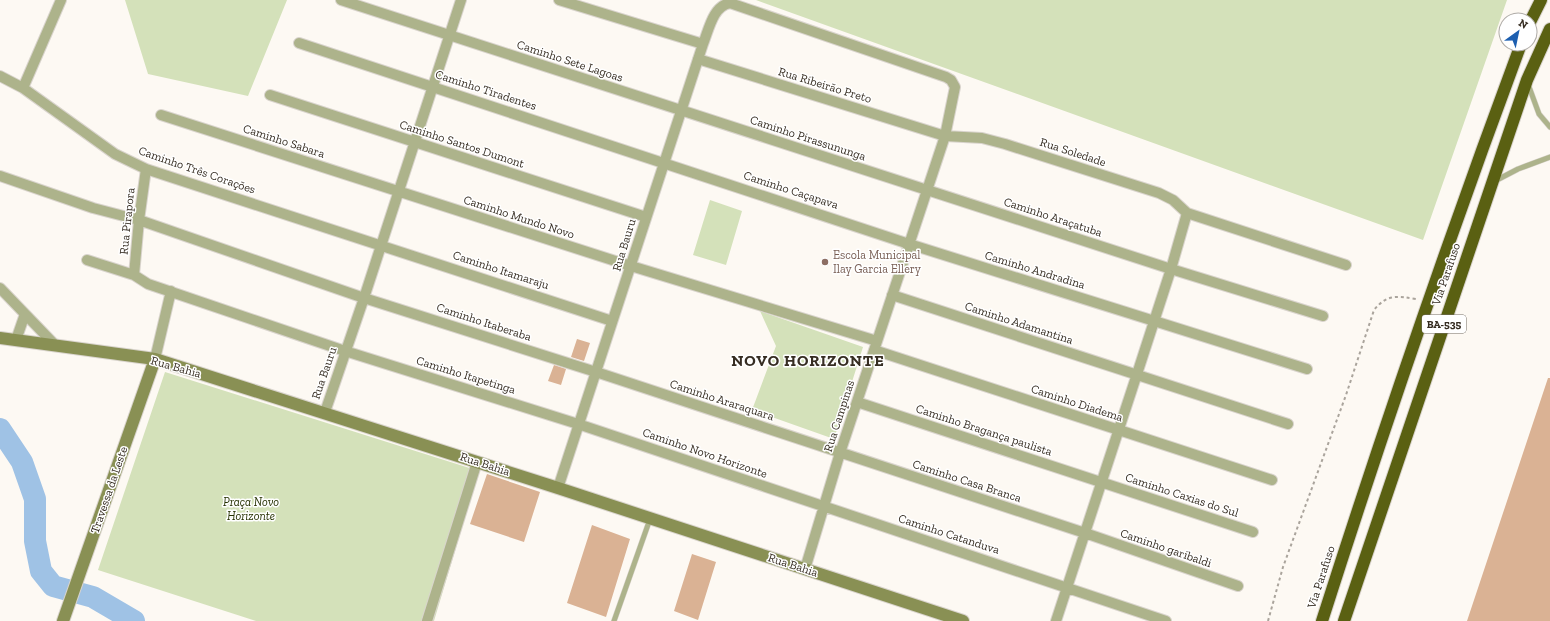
<svg xmlns="http://www.w3.org/2000/svg" width="1550" height="621" font-family="'Zilla Slab',serif">
<style>
.green{fill:#d4e1ba}
.lines{fill:none;stroke-linecap:round;stroke-linejoin:round}
.river{stroke:#9fc2e5;stroke-width:22}
.building{fill:#dab294}
.lane-casing{stroke:#d9d4cd;stroke-width:6}
.street-casing{stroke:#d9d4cd;stroke-width:12}
.secondary-casing{stroke:#d9d4cd;stroke-width:14}
.highway-casing{stroke:#d9d4cd;stroke-width:14}
.path{stroke:#aaa49c;stroke-width:2;stroke-dasharray:3 3;stroke-linecap:butt}
.lane{stroke:#adb38b;stroke-width:5}
.street{stroke:#adb38b;stroke-width:10}
.secondary{stroke:#899054;stroke-width:12}
.highway{stroke:#5a6012;stroke-width:12}
.education-dot{fill:#8d6e63;stroke:#fff;stroke-width:1.5}
.labels{text-anchor:middle;dominant-baseline:central;stroke-width:3;stroke-linejoin:round;paint-order:stroke}
.shield{fill:#fff;stroke:#726c64;stroke-width:1}
.shield-label{font-size:11px;font-weight:bold;fill:#362d22}
.street-label{font-size:12px;fill:#362d22;stroke:#fff}
.education-label{font-size:12px;fill:#785e54;stroke:#fff;text-anchor:start}
.park-label{font-size:12px;font-style:italic;fill:#253000;stroke:#fff}
.district-label{font-size:16px;font-weight:bold;letter-spacing:1px;fill:#362d22;stroke:#fff}
</style>
<rect width="100%" height="100%" fill="#fdf9f3"/>
<path class="green" d="M125,0H287L248,96L148,74Z
M756,0H1507L1423,240Z
M710,200L742,211L726,265L693,255Z
M760,311L863,347L834,439L752,410L776,346Z
M165,372L479,471L434,621H256L98,570Z"/>
<g class="lines">
<path class="river" d="M0,429L22,462L35,499V541L41,571L53,586L93,597L134,621"/>
</g>
<path class="building" d="M577,339L590,343L584,361L571,357Z
M554,365L566,369L561,385L548,381Z
M1548,378H1550V621H1467Z
M487,474L540,492L524,542L470,524Z
M592,525L630,539L606,617L567,603Z
M692,554L716,562L698,620L674,611Z"/>
<g class="lines">
<g class="lane-casing">
<path id="lane" d="M1528,84L1539,114L1550,127
M1495,181L1518,169L1550,157
M614,621L650,519"/>
</g>
<g class="street-casing">
<path id="street" d="M341,0L1171,269L1323,316
M559,0L703,44
M299,43L909,244L1307,369
M698,59L945,136L982,138L1005,144L1159,193L1173,200L1187,213L1346,265
M0,76L23,88L115,154L146,169L612,321
M23,88L61,0
M270,95L646,217
M161,115L631,266L877,341
M0,176L93,208L139,220L364,298L596,372L1085,533L1238,586
M87,260L134,275L148,284L345,351L578,424L1166,621
M134,275L139,220L146,169
M0,288L55,345
M892,295L1288,424
M16,340L25,314
M874,350L1272,480
M155,359L171,291
M857,402L1253,532
M325,412L364,298L461,0
M558,488L703,44C709,29 713,6 730,3L946,77L951,80L955,87L945,136L840,453L805,569
M427,621L477,462
M1056,621L1137,374L1171,269L1187,213"/>
</g>
<g class="secondary-casing">
<path id="secondary" d="M0,338L155,359L558,488L963,621
M63,621L155,359"/>
</g>
<g class="highway-casing">
<path id="highway" d="M1530,22L1541,0
M1322,621C1384,427 1450,235 1521,44
M1344,621L1527,80L1550,29"/>
</g>
<path class="path" d="M1268,621L1283,567L1346,395L1374,310C1387,294 1397,296 1416,299"/>
<use href="#lane" class="lane"/>
<use href="#street" class="street"/>
<use href="#secondary" class="secondary"/>
<use href="#highway" class="highway"/>
</g>
<circle class="education-dot" cx="825" cy="262" r="4"/>
<g class="labels">
<rect class="shield" x="1422" y="315" width="44" height="18" rx="3"/>
<g class="shield-label">
<text x="1444" y="324">BA-535</text>
</g>
<g class="street-label">
<text transform="translate(570 61) rotate(18)">Caminho Sete Lagoas</text>
<text transform="translate(825 85) rotate(17)">Rua Ribeirão Preto</text>
<text transform="translate(486 90) rotate(18)">Caminho Tiradentes</text>
<text transform="translate(808 138) rotate(18)">Caminho Pirassununga</text>
<text transform="translate(284 141) rotate(18)">Caminho Sabara</text>
<text transform="translate(462 144) rotate(18)">Caminho Santos Dumont</text>
<text transform="translate(1073 152) rotate(18)">Rua Soledade</text>
<text transform="translate(197 170) rotate(19)">Caminho Três Corações</text>
<text transform="translate(791 190) rotate(18)">Caminho Caçapava</text>
<text transform="translate(519 217) rotate(18)">Caminho Mundo Novo</text>
<text transform="translate(1053 217) rotate(18)">Caminho Araçatuba</text>
<text transform="translate(127 221) rotate(-84)">Rua Pirapora</text>
<text transform="translate(624 245) rotate(-73)">Rua Bauru</text>
<text transform="translate(501 270) rotate(18)">Caminho Itamaraju</text>
<text transform="translate(1035 270) rotate(17)">Caminho Andradina</text>
<text transform="translate(1446 274) rotate(-71)">Via Parafuso</text>
<text transform="translate(484 322) rotate(18)">Caminho Itaberaba</text>
<text transform="translate(1019 323) rotate(18)">Caminho Adamantina</text>
<text transform="translate(176 367) rotate(16)">Rua Bahia</text>
<text transform="translate(324 373) rotate(-71)">Rua Bauru</text>
<text transform="translate(466 375) rotate(17)">Caminho Itapetinga</text>
<text transform="translate(722 400) rotate(18)">Caminho Araraquara</text>
<text transform="translate(1077 403) rotate(18)">Caminho Diadema</text>
<text transform="translate(839 416) rotate(-72)">Rua Campinas</text>
<text transform="translate(984 430) rotate(18)">Caminho Bragança paulista</text>
<text transform="translate(705 453) rotate(19)">Caminho Novo Horizonte</text>
<text transform="translate(485 464) rotate(18)">Rua Bahia</text>
<text transform="translate(967 481) rotate(18)">Caminho Casa Branca</text>
<text transform="translate(109 490) rotate(-71)">Travessa da Leste</text>
<text transform="translate(1182 495) rotate(18)">Caminho Caxias do Sul</text>
<text transform="translate(949 534) rotate(18)">Caminho Catanduva</text>
<text transform="translate(1166 548) rotate(19)">Caminho garibaldi</text>
<text transform="translate(793 565) rotate(18)">Rua Bahia</text>
<text transform="translate(1321 577) rotate(-72)">Via Parafuso</text>
</g>
<g class="education-label">
<text x="833" y="255">Escola Municipal<tspan x="833" dy="14">Ilay Garcia Ellery</tspan></text>
</g>
<g class="park-label">
<text x="251" y="502">Praça Novo<tspan x="251" dy="14">Horizonte</tspan></text>
</g>
<g class="district-label">
<text x="808" y="360">NOVO HORIZONTE</text>
</g>
</g>
<g transform="translate(1518 32) rotate(33)"><circle r="19" fill="#ffffff" stroke="#afaba7"/>
<path d="M0-3L7 15L0 10L-7 15Z" fill="#1d5fb0"/>
<text y="-6" font-size="11" font-weight="bold" text-anchor="middle" fill="#362d22">N</text>
</g>
</svg>
